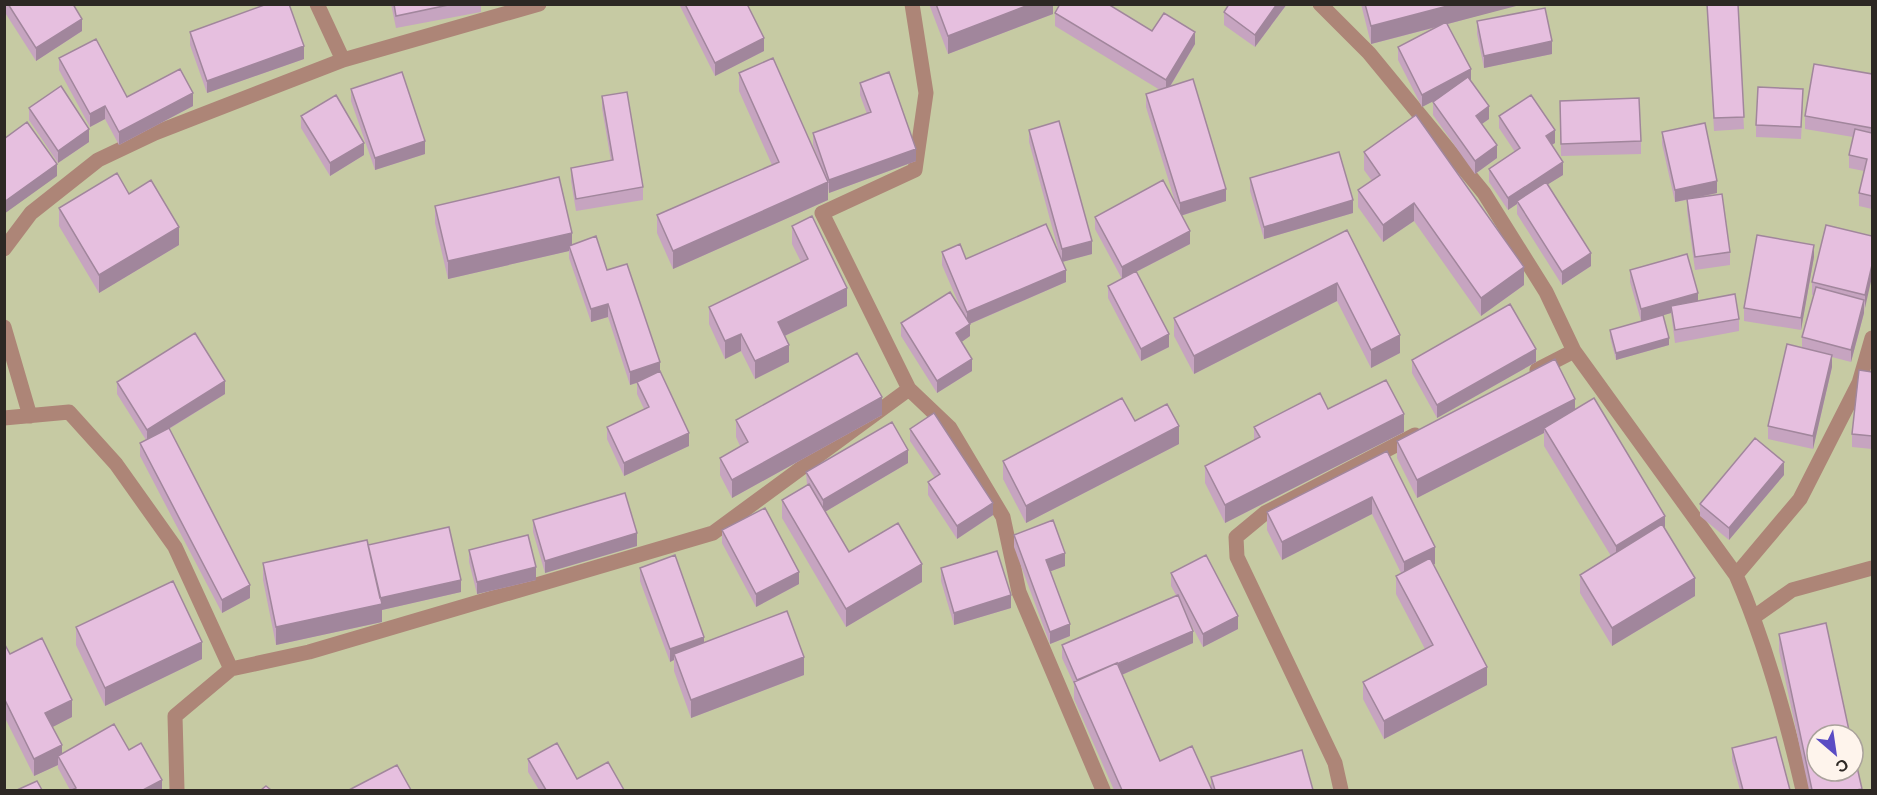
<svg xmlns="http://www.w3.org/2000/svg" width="1877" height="795" font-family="Barlow,sans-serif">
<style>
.green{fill:#c6caa3;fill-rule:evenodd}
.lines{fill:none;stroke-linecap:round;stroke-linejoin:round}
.minor{stroke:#ad8577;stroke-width:15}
.wall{fill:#c6a4c0}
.shaded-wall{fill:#a1869c}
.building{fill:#e6bfdf;stroke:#a1869c;stroke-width:1.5}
</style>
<rect width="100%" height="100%" fill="#f3e6dc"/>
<path class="green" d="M5,5H1872V790H5ZM1817,735H1853V771H1817Z"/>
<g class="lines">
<path class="minor" d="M317,4L343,60
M1320,4L1369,53L1484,193L1546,292L1574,351L1736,575C1766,644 1786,717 1803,790
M4,249L31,213L98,160L155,133L343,60L539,4
M4,327L30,416
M1537,370L1574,351
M909,389L950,428L1003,517L1019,592L1103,790
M4,418L69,412L116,464L175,547L231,669
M1736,575L1800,499L1859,383L1872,338
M1754,617L1792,590L1872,568
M177,790L175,716L231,669L309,652L713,533L909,389L822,213L915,170L926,93L912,4
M1341,790L1335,763L1237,557L1236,537L1265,513L1415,435"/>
</g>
<path class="wall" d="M4,4H73L82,31L36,61L4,11Z
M391,4H481V12L396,28Z
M679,4H747L764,51L715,76Z
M929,4H1053V14L948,54Z
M1229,4H1287L1255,47L1224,25V12Z
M1361,4H1520L1448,24L1471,81L1489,119L1482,124L1497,158L1475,174L1433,115V102L1437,99L1422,107L1398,60V47L1437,27L1371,44Z
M1569,4H1589L1569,6Z
M1707,4H1738L1744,129L1714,131Z
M1055,13L1152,31L1195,44L1170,87L1226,201L1181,216L1190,244L1136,272L1169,347L1141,361L1108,298V286L1122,279L1095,229V217L1177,208L1146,107V94L1160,90L1055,26Z
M1477,21L1552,54L1484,68L1477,34Z
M190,32L304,59L207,93L190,45Z
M59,58L127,97L193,106L119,145L105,119L90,127L59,70Z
M739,73L818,159L813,145V133L867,114L860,95V83L916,161L829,193L828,188V200L673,269L657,233V215L772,165L739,91Z
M1872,74V209L1859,206V193L1864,171L1849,168V155L1853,137L1805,129V116Z
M351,89L425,154L375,170L351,101Z
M602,96L643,187V200L576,211L571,181V168L611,161L602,108Z
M1803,102L1801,139L1756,137V125Z
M29,108L89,142L58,163L29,120Z
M1560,114L1641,141V154L1561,156Z
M301,116L364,155L330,176L301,128Z
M1499,116L1555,143L1552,145L1563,175L1548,184L1591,266L1562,285L1517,214V204L1508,210L1489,182V169L1515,152L1499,128Z
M1029,130L1092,254L1062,262L1066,282L970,324V336L961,342L972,371L937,393L901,336V323L961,309L942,265V252L966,259L1061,260L1029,142Z
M1662,132L1717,193L1700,197L1730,252V265L1695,270L1687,211V200L1675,202L1662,144Z
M1364,152L1524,285L1481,316L1414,221L1383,242L1358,207V190L1372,181L1364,170Z
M1250,178L1353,213L1264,239L1250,191Z
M129,194L179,245L99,293L59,226V208Z
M435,206L572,245L607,270L660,372L689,446L624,476L607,439V427L644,409L637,394V383L630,385L608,317L591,322L569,258V251L448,279L435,223Z
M792,226L847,306L785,336L789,362L755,379L741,351L725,359L709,324V307L801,262L792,244Z
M1347,230L1400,353L1371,368L1337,301L1194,374L1174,336V318Z
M1872,236L1864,313L1851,362L1832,357V367L1813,449L1768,439V426L1802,348V337L1814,295H1812V282Z
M1814,257L1801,330L1744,321V308Z
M1630,270L1739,319V331L1675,343L1671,313L1663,315L1669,345L1616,360L1610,337V330L1641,321L1630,282Z
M1412,360L1536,362L1437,418L1412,373Z
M1872,372V449L1852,447V434Z
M117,382L225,394L169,429L250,598L222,613L140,456V443L146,440L117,394Z
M1328,409L1404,432L1225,523L1205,483V466L1254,440V427Z
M1575,409L1665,530L1695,596L1612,646L1580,593V575L1611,556L1544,446V433L1417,498L1397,458V441Z
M882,415L732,498L720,475V458L740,446L736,437V420Z
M1135,421L1179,444L1026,523L1003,479V461Z
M910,429L993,515L957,539L928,495V482L935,478L910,441Z
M1387,451L1435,564L1433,565L1487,685L1384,739L1363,699V682L1425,649L1396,594V576L1401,573L1372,514L1282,560L1267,530V512Z
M908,463L825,512L849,552L922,582L846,627L782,518V500L807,485L806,472Z
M1784,475L1729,540L1700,516V504Z
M533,520L637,546L545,573L533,532Z
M722,530L799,584L756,607L722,543Z
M1014,535L1065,566L1051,571L1070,636L1050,644L1014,547Z
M368,545L461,592L382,610V622L276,645L263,580V563Z
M469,550L536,580L477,594L469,562Z
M640,568L704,642L804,675L691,718L674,671V660L670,662L640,581Z
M941,568L1011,608L954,625L941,581Z
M1171,573L1238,629L1203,647L1187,617L1193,643L1122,675L1160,761L1211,789V777L1313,790H1114L1074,699V684L1062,658V645L1176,595L1171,586Z
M76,627L202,659L105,706L76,645Z
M1779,634L1862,790H1809L1779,651Z
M4,643L10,654L72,717L52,727L62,754L129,750L162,790H70L58,768V765L34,776L4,716Z
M1732,748L1790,790H1740L1732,761Z
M528,759L577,779L624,790H539L528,772Z"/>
<path class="shaded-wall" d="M1031,4H1053V14L948,54V36Z
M1277,4H1287L1255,47V35Z
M1455,4L1520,5L1371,44V26Z
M82,19V31L36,61V48Z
M1195,32V44L1166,93V80Z
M764,38V51L715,76V63Z
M1552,41V54L1484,68V56Z
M304,46V59L207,93V81Z
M1471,69V82L1422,107V95Z
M193,93V106L119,145V132Z
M105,106V119L90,127V114Z
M1489,106V119L1476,128V116Z
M89,129V142L58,163V151Z
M1555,130V143L1546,148V136Z
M425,141V154L375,170V158Z
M364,143V155L330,176V163Z
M1497,145V158L1475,174V161Z
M916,149V161L829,193V180Z
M1563,162V175L1518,203L1517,201V204L1508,210V198Z
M57,164V176L4,214V202Z
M1717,181V193L1675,202V190Z
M828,182V200L673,269V251Z
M1226,189V201L1180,216V203Z
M1353,200V213L1264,239V227Z
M1414,203V221L1383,242V225Z
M179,227V245L99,293V275Z
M1190,231V244L1122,279V267Z
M572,233V251L569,246V251L448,279V261Z
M1092,241V254L1062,262V249Z
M1814,245V257L1801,330V318Z
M1591,253V266L1562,285V272Z
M1872,265V277L1865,308V295Z
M1524,267V285L1481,316V298Z
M1066,270V282L967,325V312Z
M1337,283V301L1194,374V356Z
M847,288V306L778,339V322Z
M1698,293V306H1671V313L1641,322V309Z
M1864,300V313L1851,362V350Z
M608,304V317L591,322V309Z
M970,324V336L956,346V333Z
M741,334V351L725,359V341Z
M1169,334V347L1141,361V349Z
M1400,335V353L1371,368V350Z
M1669,338V345L1616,360V353Z
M789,345V362L755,379V361Z
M1536,349V362L1437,418V405Z
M1832,355V367L1813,449V436Z
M972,359V371L937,393V381Z
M660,362V375L630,385V372Z
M225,381V394L147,442V430Z
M882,397V415L732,498V480Z
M1575,399V416L1544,428V433L1417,498V480Z
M1404,414V432L1225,523V505Z
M1179,426V444L1026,523V506Z
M689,433V446L624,476V463Z
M908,450V463L823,513V500Z
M1784,462V475L1729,540V528Z
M1372,497V514L1282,560V542Z
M993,503V515L957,539V526Z
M1665,516V534L1616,564V546Z
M637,533V546L545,573V561Z
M1435,547V564L1404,579V562Z
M1065,553V566L1046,573V560Z
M922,564V582L846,627V609Z
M536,567V580L477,594V582Z
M799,572V584L756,607V594Z
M1695,578V596L1612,646V628Z
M461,580V592L382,610V622L276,645V627L379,598Z
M250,585V598L222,613V600Z
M1011,595V608L954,625V613Z
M1238,616V629L1203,647V634Z
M1070,624V636L1050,644V632Z
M1193,631V643L1079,694L1078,682Z
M704,637V649L674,654V660L670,662V649Z
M202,642V659L105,706V688Z
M804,657V675L691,718V700Z
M1487,667V685L1384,739V721Z
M72,700V717L45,731V713Z
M62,745V763L58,756V765L34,776V759Z
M162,780V790H143Z"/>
<path class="building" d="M8,4H73L82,19L36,48Z
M267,4H289L304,46L207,81L190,32Z
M394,4H453L396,16Z
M685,4H747L764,38L715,63Z
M936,4H1031L948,36Z
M1060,4H1108L1152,31L1164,13L1195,32L1166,80L1055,13Z
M1229,4H1277L1255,35L1224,12Z
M1365,4H1455L1371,26Z
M1707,4H1738L1744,117L1714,118Z
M1545,8L1552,41L1484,56L1477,21Z
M1446,22L1471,69L1422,95L1398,47Z
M96,39L127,97L180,69L193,93L119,132L105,106L90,114L59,58Z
M773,58L828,182L673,251L657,215L779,162L739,73Z
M1814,64L1872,74V128L1805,116Z
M402,72L425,141L375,158L351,89Z
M889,72L916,149L829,180L813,133L871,112L860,83Z
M1468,77L1489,106L1476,116L1497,145L1475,161L1433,102Z
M1193,79L1226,189L1180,203L1146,94Z
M61,86L89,129L58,151L29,108Z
M1758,87L1803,89L1801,127L1756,125Z
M627,92L643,187L576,199L571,168L613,160L602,96Z
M336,95L364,143L330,163L301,116Z
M1531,95L1555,130L1546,136L1563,162L1508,198L1489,169L1520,148L1499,116Z
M1639,98L1641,141L1561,144L1560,101Z
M1416,115L1524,267L1481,298L1414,203L1383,225L1358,190L1380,175L1364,152Z
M1059,121L1092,241L1062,249L1029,130Z
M27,122L57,164L4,202V139Z
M1705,123L1717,181L1675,190L1662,132Z
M1855,129L1872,133V196L1859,193L1867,159L1849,155Z
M1339,152L1353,200L1264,227L1250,178Z
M117,173L129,194L151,180L179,227L99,275L59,208Z
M559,177L572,233L448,261L435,206Z
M1163,180L1190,231L1122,267L1095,217Z
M1546,182L1591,253L1562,272L1517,201Z
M1722,194L1730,252L1695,257L1687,199Z
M812,216L847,288L778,322L789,345L755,361L741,334L725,341L709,307L808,259L792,226Z
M1046,224L1066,270L967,312L942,252L960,244L966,259Z
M1826,225L1872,236V265L1865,295L1812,282Z
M1347,230L1400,335L1371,350L1337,283L1194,356L1174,318Z
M1757,235L1814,245L1801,318L1744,308Z
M596,236L607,270L627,264L660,362L630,372L608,304L591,309L569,246Z
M1687,254L1698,293L1641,309L1630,270Z
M1136,271L1169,334L1141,349L1108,286Z
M1816,287L1864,300L1851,350L1802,337Z
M950,292L970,324L956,333L972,359L937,381L901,323Z
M1735,294L1739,319L1675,330L1671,306Z
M1510,304L1536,349L1437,405L1412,360Z
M1663,315L1669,338L1616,353L1610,330Z
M195,333L225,381L147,430L117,382Z
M1787,344L1832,355L1813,436L1768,426Z
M857,353L882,397L732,480L720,458L748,442L736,420Z
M1555,359L1575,399L1417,480L1397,441Z
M1859,370L1872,372V436L1852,434Z
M660,371L689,433L624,463L607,427L649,407L637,382Z
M1386,380L1404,414L1225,505L1205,466L1260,437L1254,427L1320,393L1328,409Z
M1122,398L1135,421L1167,404L1179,426L1026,506L1003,461Z
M1594,398L1665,516L1616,546L1544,428Z
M934,413L993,503L957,526L928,482L940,474L910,429Z
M892,422L908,450L823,500L806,472Z
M169,428L250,585L222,600L140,443Z
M1755,438L1784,462L1729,528L1700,504Z
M1387,451L1435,547L1404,562L1372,497L1282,542L1267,512Z
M809,484L849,552L898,523L922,564L846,609L782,500Z
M625,493L637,533L545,561L533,520Z
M765,508L799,572L756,594L722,530Z
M1053,520L1065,553L1046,560L1070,624L1050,632L1014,535Z
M1662,524L1695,578L1612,628L1580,575Z
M449,527L461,580L380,598L368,545Z
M528,535L536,567L477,582L469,550Z
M367,540L382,604L276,627L263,563Z
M997,551L1011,595L954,613L941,568Z
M675,555L704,637L670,649L640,568Z
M1206,555L1238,616L1203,634L1171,573Z
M1430,558L1487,667L1384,721L1363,682L1433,645L1396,576Z
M173,581L202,642L105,688L76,627Z
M1178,595L1193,631L1117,664V663L1077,680L1062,645Z
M787,611L804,657L691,700L674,654Z
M1826,623L1850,735H1817V771H1853V749L1862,789L1856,790H1812L1779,634Z
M42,638L72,700L45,713L62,745L34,759L4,698V643L10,654Z
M1117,663L1160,761L1192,746L1212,790H1122L1074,682Z
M114,724L129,750L141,743L162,780L143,790H72L76,788L58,756Z
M1776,737L1790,790H1743L1732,748Z
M557,743L577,779L608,762L624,790H546L528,759Z
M1302,750L1313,790H1215L1211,777Z
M397,765L411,790H349Z
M37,781L42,790H17Z
M266,786L271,790H261Z"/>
<rect width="1877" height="795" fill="none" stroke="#2d2824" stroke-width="12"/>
<g transform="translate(1835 753) rotate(151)"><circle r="28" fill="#fef4ec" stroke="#aaa29c" stroke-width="1.5"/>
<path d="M0-4.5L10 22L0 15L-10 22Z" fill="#5a4cc4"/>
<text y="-9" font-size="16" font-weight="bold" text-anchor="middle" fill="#2d2824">С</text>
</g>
</svg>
